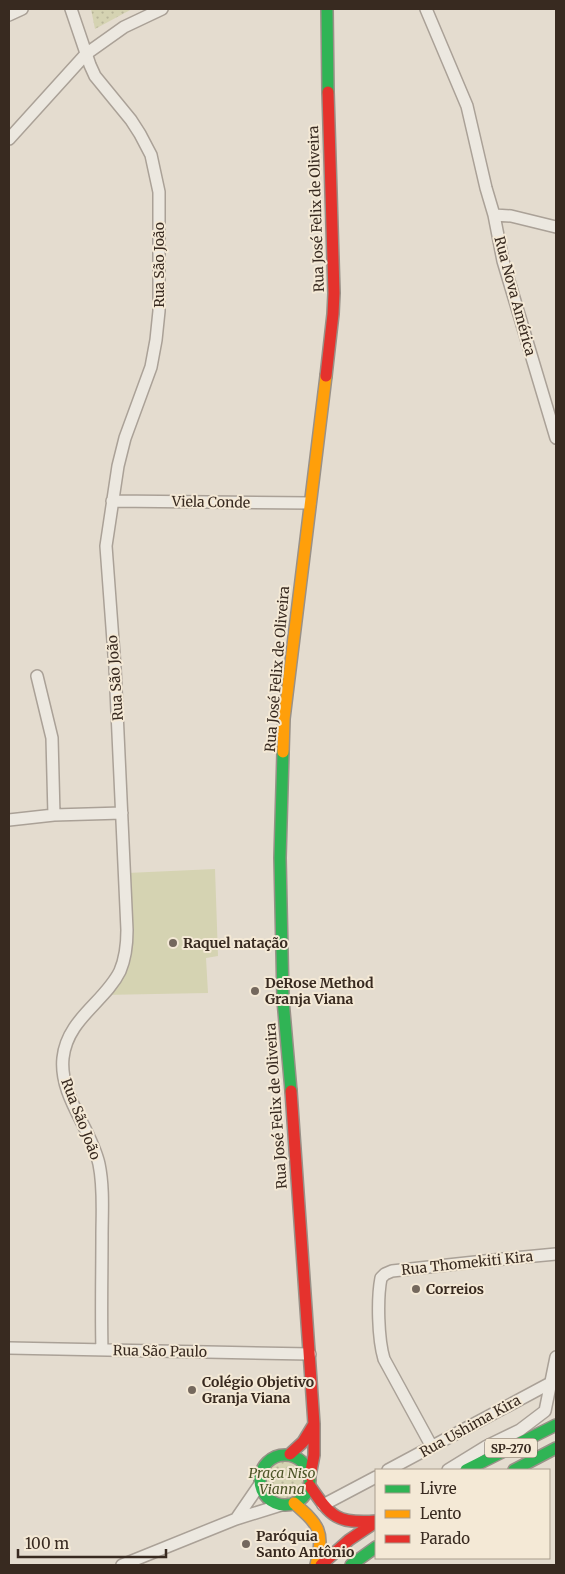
<svg xmlns="http://www.w3.org/2000/svg" width="565" height="1574" font-family="Merriweather,serif">
<style>
.grass{fill:#d5d3b2}
.park{fill:url(#park-dots)}
.lines{fill:none;stroke-linecap:round;stroke-linejoin:round}
.street-casing{stroke:#aaa197;stroke-width:14}
.fast-casing{stroke:#999188;stroke-width:14}
.slow-casing{stroke:#999188;stroke-width:14}
.jam-casing{stroke:#999188;stroke-width:14}
.street{stroke:#ece8e0;stroke-width:11}
.fast{stroke:#30b455;stroke-width:11}
.slow{stroke:#ff9f0a;stroke-width:11}
.jam{stroke:#e5322d;stroke-width:11}
.poi-dot{fill:#74685d;stroke:#f4e9d6;stroke-width:2}
.labels{text-anchor:middle;dominant-baseline:central;stroke-width:4;stroke-linejoin:round;paint-order:stroke}
.shield{fill:#f4e9d6;stroke:#706357;stroke-width:1}
.shield-label{font-size:12px;font-weight:bold;fill:#382a20}
.street-label{font-size:14px;fill:#382a20;stroke:#f4e9d6}
.poi-label{font-size:14px;font-weight:bold;fill:#382a20;stroke:#f4e9d6;text-anchor:start}
.park-label{font-size:14px;font-style:italic;fill:#4c5427;stroke:#f4e9d6}
</style>
<defs>
<pattern id="park-dots" width="8" height="8" patternUnits="userSpaceOnUse" patternTransform="scale(1.25)"><rect width="8" height="8" fill="#d5d3b2"/><path d="M2 2h.1M6 6h.1" fill="none" stroke="#b8b599" stroke-width="1.8" stroke-linecap="round"/></pattern>
</defs>
<rect width="100%" height="100%" fill="#e4dccf"/>
<path class="grass" d="M215,869L218,956L206,958L208,993L102,995L122,972L127,873Z"/>
<path class="park" d="M91,9H132L95,29Z
M277,1459C299,1460 303,1474 304,1493C275,1520 237,1473 277,1459Z"/>
<g class="lines">
<g class="street-casing">
<path id="street" d="M71,9L90,65L95,76L131,120L140,134L151,155L159,192V311L156,340L151,367L125,438L118,466L106,546L115,668L127,930C127,944 126,957 120,971C105,1002 67,1019 63,1058C59,1096 91,1128 99,1164C104,1188 102,1213 102,1236C102,1274 101,1312 102,1350
M426,9L467,106L486,188L494,215L503,261L556,438
M9,15L22,9
M9,139L86,54L124,27L162,9
M494,215L511,216L556,227
M112,501L310,503
M37,676L52,738L54,815
M9,820L54,815L122,813
M9,1348L310,1354
M432,1447L384,1359C378,1339 377,1299 381,1278L385,1274L392,1271L503,1259L556,1254
M388,1470L556,1380
M448,1470L487,1446L520,1430L545,1411L556,1357
M323,1505L376,1477
M236,1519L260,1484
M122,1565L236,1519L281,1505"/>
</g>
<g class="fast-casing">
<path id="fast" d="M327,9L328,92
M283,752L280,858L283,1000L291,1091
M260 1480a25 25 0 1 1 50 0a25 25 0 1 1-50 0Z
M466,1470L556,1425
M514,1470L556,1448
M351,1565L376,1547"/>
</g>
<g class="slow-casing">
<path id="slow" d="M283,752L284,719L326,376
M294,1503C319,1525 325,1531 316,1565"/>
</g>
<g class="jam-casing">
<path id="jam" d="M326,376L333,314L334,293L328,92
M291,1091L314,1424V1455L310,1476
M290,1454L303,1442L314,1424
M310,1486C331,1517 337,1524 376,1521
M321,1565L349,1540L376,1522"/>
</g>
<use href="#street" class="street"/>
<use href="#fast" class="fast"/>
<use href="#slow" class="slow"/>
<use href="#jam" class="jam"/>
</g>
<g class="poi-dot">
<circle cx="173" cy="943" r="5"/>
<circle cx="255" cy="991" r="5"/>
<circle cx="416" cy="1289" r="5"/>
<circle cx="192" cy="1390" r="5"/>
<circle cx="246" cy="1544" r="5"/>
</g>
<g class="labels">
<rect class="shield" x="485" y="1438.5" width="52" height="19" rx="4"/>
<g class="shield-label">
<text x="511" y="1448">SP-270</text>
</g>
<g class="street-label">
<text transform="translate(316 209) rotate(-92)">Rua José Felix de Oliveira</text>
<text transform="translate(159 265) rotate(-90)">Rua São João</text>
<text transform="translate(515 296) rotate(75)">Rua Nova América</text>
<text transform="translate(211 502) rotate(1)">Viela Conde</text>
<text transform="translate(277 669) rotate(-85)">Rua José Felix de Oliveira</text>
<text transform="translate(115 678) rotate(-94)">Rua São João</text>
<text transform="translate(276 1106) rotate(-94)">Rua José Felix de Oliveira</text>
<text transform="translate(81 1119) rotate(69)">Rua São João</text>
<text transform="translate(467 1263) rotate(-6)">Rua Thomekiti Kira</text>
<text transform="translate(160 1351) rotate(1)">Rua São Paulo</text>
<text transform="translate(470 1426) rotate(-29)">Rua Ushima Kira</text>
</g>
<g class="poi-label">
<text x="183" y="943">Raquel natação</text>
<text x="265" y="983">DeRose Method<tspan x="265" dy="16">Granja Viana</tspan></text>
<text x="426" y="1289">Correios</text>
<text x="202" y="1382">Colégio Objetivo<tspan x="202" dy="16">Granja Viana</tspan></text>
<text x="256" y="1536">Paróquia<tspan x="256" dy="16">Santo Antônio</tspan></text>
</g>
<g class="park-label">
<text x="282" y="1473">Praça Niso<tspan x="282" dy="16">Vianna</tspan></text>
</g>
</g>
<rect width="565" height="1574" fill="none" stroke="#382a20" stroke-width="20"/>
<rect x="375" y="1469" width="175" height="90" fill="#f4e9d6" stroke="#a99d8d"/>
<rect x="385" y="1485" width="25" height="8" fill="#30b455" stroke="#a99d8d"/>
<text x="420" y="1494" font-size="15" fill="#382a20">Livre</text>
<rect x="385" y="1510" width="25" height="8" fill="#ff9f0a" stroke="#a99d8d"/>
<text x="420" y="1519" font-size="15" fill="#382a20">Lento</text>
<rect x="385" y="1535" width="25" height="8" fill="#e5322d" stroke="#a99d8d"/>
<text x="420" y="1544" font-size="15" fill="#382a20">Parado</text>
<path d="M18 1549v8h148v-8" fill="none" stroke="#382a20" stroke-width="2.5"/>
<text x="25" y="1549" font-size="15" fill="#382a20" stroke="#f4e9d6" stroke-width="4" paint-order="stroke">100 m</text>
</svg>
